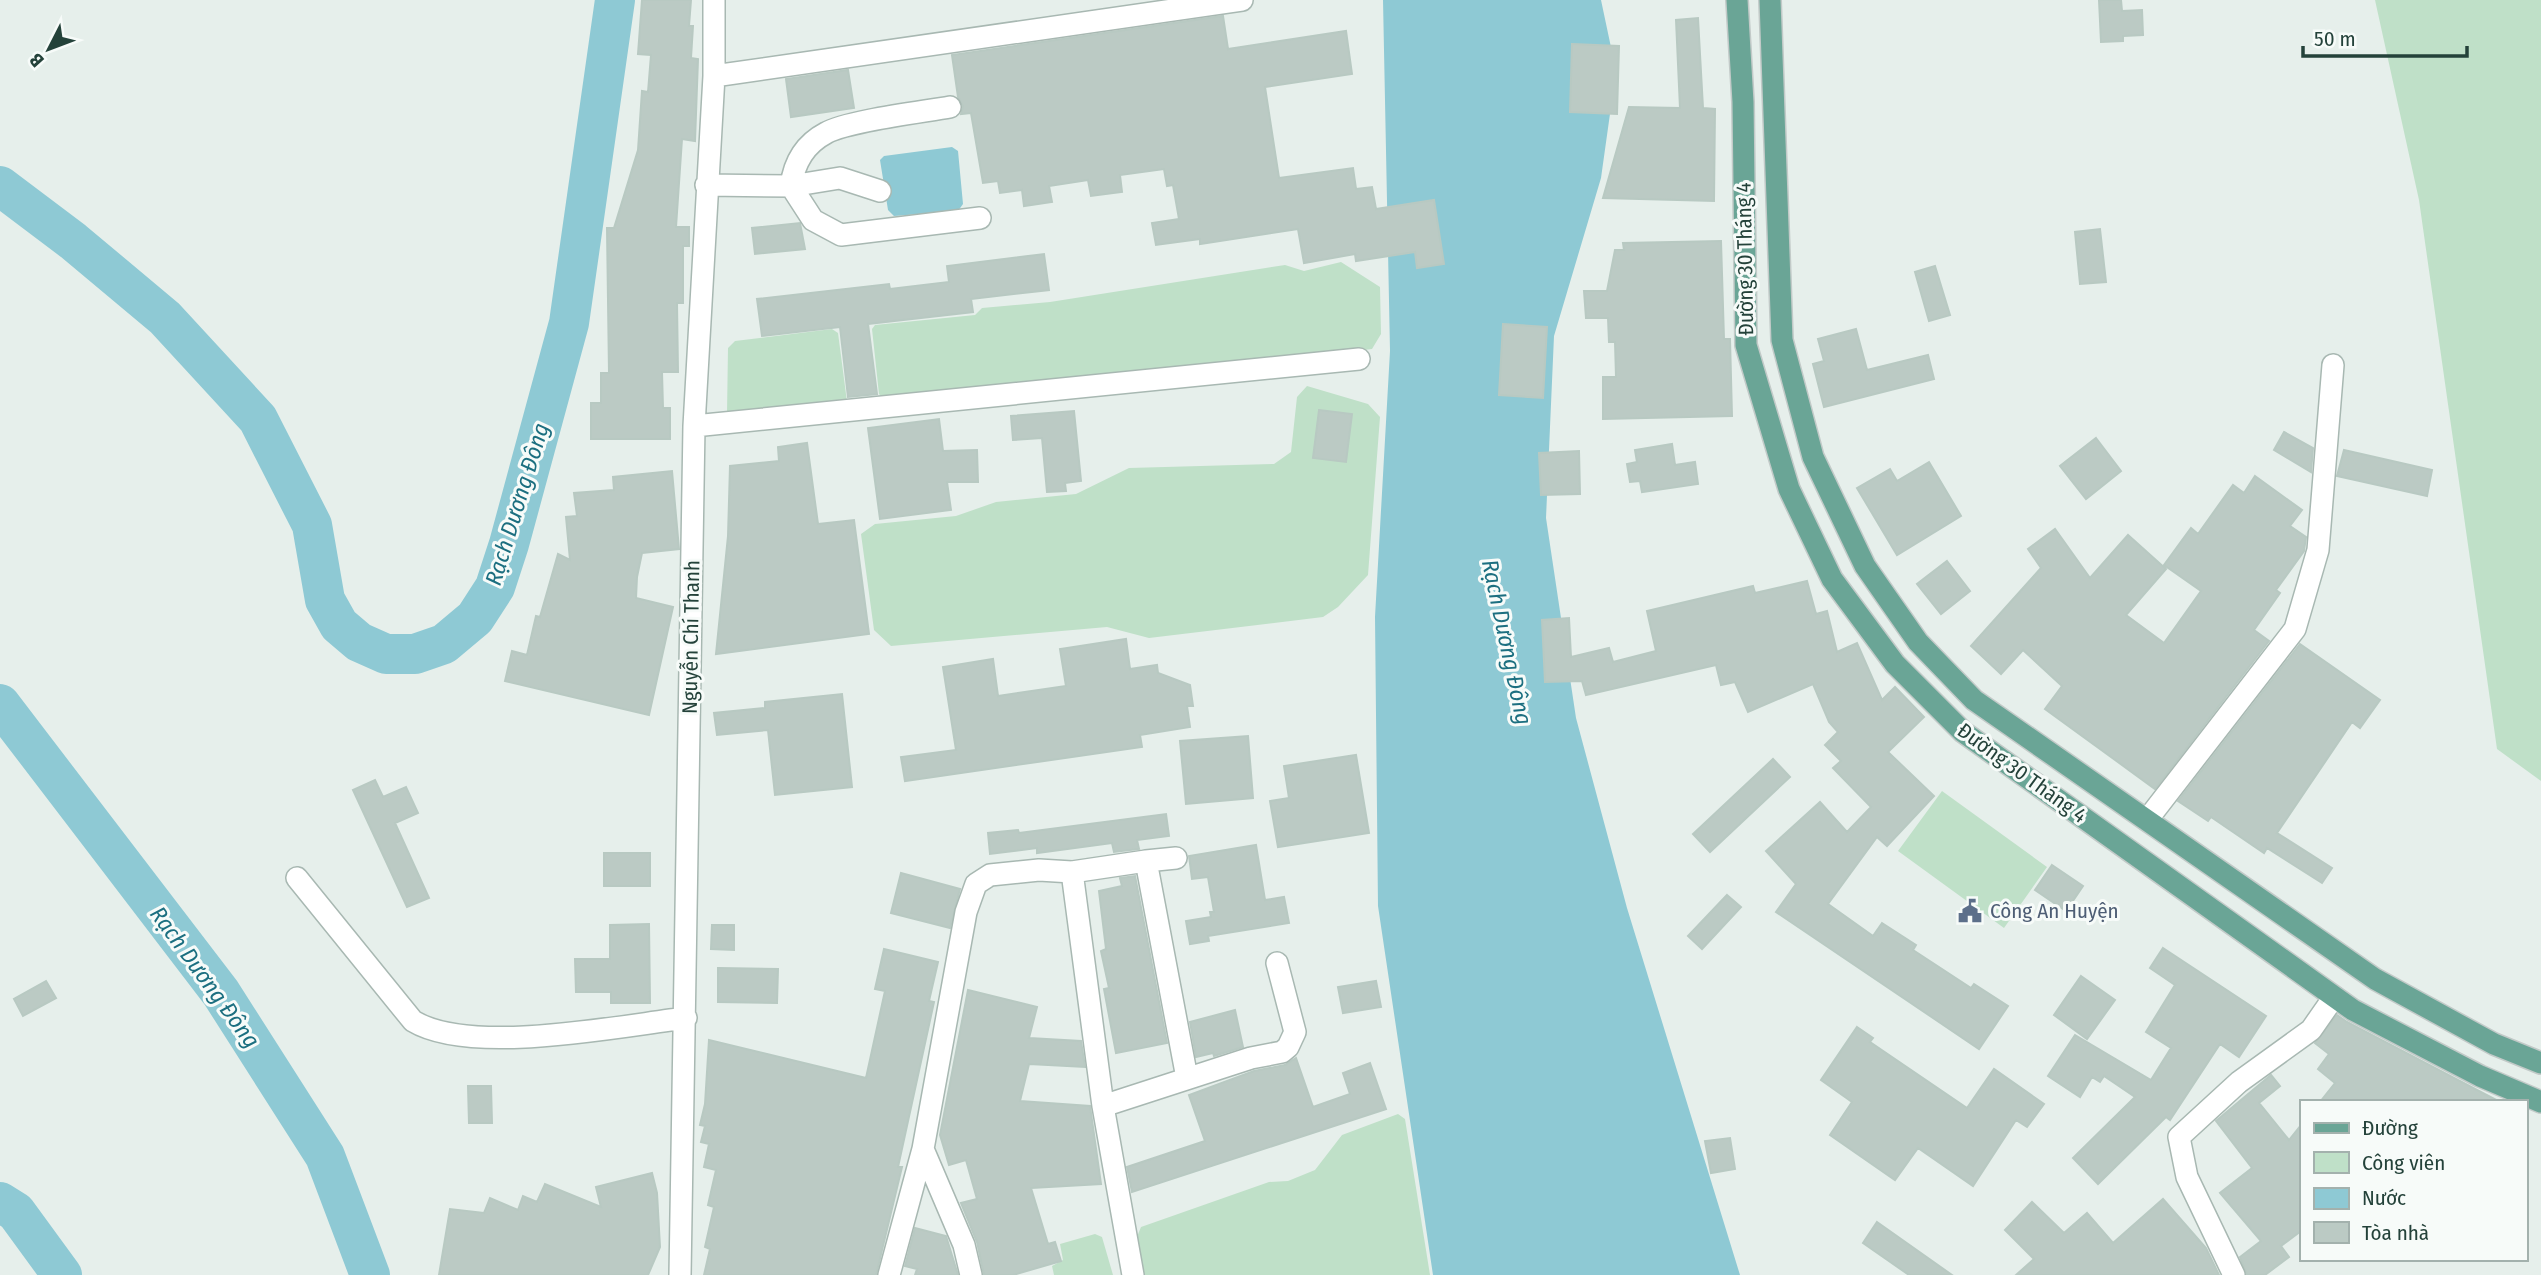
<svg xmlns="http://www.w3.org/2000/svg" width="2541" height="1275" font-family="'Fira Sans Condensed',sans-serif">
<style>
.green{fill:#bfe0c8}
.water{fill:#8ec9d4}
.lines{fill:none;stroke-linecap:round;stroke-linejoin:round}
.river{stroke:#8ec9d4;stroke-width:40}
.building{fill:#bbcac4;stroke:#b8c9c2;stroke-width:2}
.minor-casing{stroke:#a8b8b2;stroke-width:24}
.major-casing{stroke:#c2cac8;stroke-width:24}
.minor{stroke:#fff;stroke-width:21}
.major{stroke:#6aa596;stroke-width:21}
.labels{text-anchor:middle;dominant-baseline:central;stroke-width:6;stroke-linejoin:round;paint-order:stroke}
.street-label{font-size:21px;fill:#24423a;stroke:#f7fbf9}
.service-label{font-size:21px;fill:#4e5e75;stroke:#f7fbf9;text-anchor:start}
.water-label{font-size:23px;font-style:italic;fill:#1c6f80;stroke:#f7fbf9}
</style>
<rect width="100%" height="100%" fill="#e6efeb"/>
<path class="green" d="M2375,0H2541V781L2497,749L2419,200Z
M1341,262L1380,287L1381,334L1372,349L1058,384L884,399L879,394L872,329L875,325L975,315L982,308L1050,302L1285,265L1304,271Z
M832,329L838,333L847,402L727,413L728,348L735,341Z
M1307,386L1368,404L1380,417L1368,575L1338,607L1323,617L1149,638L1107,627L891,646L874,630L861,534L875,524L956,516L996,502L1076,494L1129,468L1274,464L1291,452L1297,397Z
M1942,791L2047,867L2004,928L1898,851Z
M1398,1114L1405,1119L1430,1275H1140L1134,1244L1141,1227L1269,1182L1288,1181L1315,1170L1342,1135Z
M1095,1234L1102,1237L1113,1275H1054L1052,1266L1063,1260L1060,1244Z"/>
<path class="water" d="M1383,0H1601L1616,71L1601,178L1554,336L1546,518L1576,718L1627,908L1740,1275H1433L1378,906L1375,617L1390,351Z
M952,147L958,151L963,204L958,211L894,216L888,210L880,160L884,156Z"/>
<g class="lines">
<path class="river" d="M0,186L73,241L165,318L258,419L312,525L325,600L339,625L359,642L386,654H415L444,644L475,618L495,587L509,544L569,323L615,0
M0,704L221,993L325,1156L370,1275
M0,1202L16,1212L62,1275"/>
</g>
<path class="building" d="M642,0H691L689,26H693L691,58L698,59L695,141L682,139L676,227H689V246H683V303H677L678,372H662L663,408H670V439H591V403H601V373H609L607,228H614L638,150L642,91L648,92L651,55L638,54Z
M2099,0H2121L2122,11L2142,10L2143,35L2123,36V41L2101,42Z
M1223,16L1228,49L1346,31L1352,74L1265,87L1279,178L1353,168L1356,189L1372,187L1376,209L1434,200L1444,264L1417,268L1415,252L1356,261L1355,254L1304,263L1298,229L1200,244V239L1156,245L1152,223L1179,219L1173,185L1167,186L1164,169L1120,175L1122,192L1091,196L1088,180L1049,186L1052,202L1024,206L1022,190L1000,193L998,181L983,183L971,113L961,114L963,106L958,97L952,55Z
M1698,18L1703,108L1715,109L1714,201L1603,198L1629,107L1680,108L1676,20Z
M1572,44L1619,46L1617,114L1570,112Z
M848,70L854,108L791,117L786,79Z
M800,223L805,249L755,254L752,228Z
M2100,229L2106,282L2080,284L2075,232Z
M1721,241L1724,339H1730L1732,416L1603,419V377H1616L1615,342H1609L1608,318H1586L1584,291H1607L1615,250H1624L1623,243Z
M1044,254L1049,290L971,299L973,312L868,324L877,394L848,397L840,327L762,336L757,299L889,284L890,289L949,282L947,266Z
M1935,266L1950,315L1929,321L1915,272Z
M1503,324L1547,327L1543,398L1499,395Z
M1856,329L1867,370L1928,355L1934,379L1824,407L1813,364L1824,361L1818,339Z
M1319,410L1352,414L1346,462L1313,458Z
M1074,411L1081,481L1065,483L1066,491L1047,492L1042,438L1013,440L1011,416Z
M939,419L943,451L977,450L978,482H947L951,510L880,519L868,428Z
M2284,432L2313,448L2311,472L2274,450Z
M2096,438L2121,471L2086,499L2060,466Z
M807,443L818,524L854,520L869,634L716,654L728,536L730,466L779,461L778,447Z
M1672,444L1675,465L1695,462L1698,484L1642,492L1640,481L1630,482L1627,464L1637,462L1635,450Z
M2344,450L2432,470L2427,496L2337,476Z
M1579,451L1580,494L1541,495L1539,453Z
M1929,462L1961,516L1897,555L1857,488L1890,469L1897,481Z
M672,471L679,549L642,553L637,577L636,598L673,607L649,715L505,681L512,651L527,655L536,616L540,617L558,554L570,560L566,517L577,516L574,493L614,490L613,477Z
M2255,476L2302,510L2290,526L2306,537L2304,551L2276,590L2280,593L2254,630L2269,641L2155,789L2045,709L2062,686L2023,650L2001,674L1971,646L2041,568L2028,549L2055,529L2090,578L2128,535L2166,569L2126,615L2164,643L2201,591L2164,565L2191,528L2198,534L2233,485L2244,493Z
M1947,561L1970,591L1941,614L1917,584Z
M1807,581L1816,614L1827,611L1837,652L1857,643L1882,700L1895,687L1924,717L1888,752L1934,796L1887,846L1877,837L1828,904L1873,936L1882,923L1916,945L1913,950L1971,988L1974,984L2008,1006L1979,1049L1776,912L1796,884L1766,851L1820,802L1847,832L1871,807L1833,768L1841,761L1825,745L1838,732L1829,722L1813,684L1748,712L1735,682L1721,685L1716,665L1586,695L1582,681L1545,682L1542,620L1569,618L1571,657L1609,648L1613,662L1656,651L1647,611L1753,586L1755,593Z
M1126,639L1130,669L1157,665L1158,673L1190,685L1193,706H1187L1190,727L1140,735L1142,747L905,781L901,757L956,750L943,667L993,659L998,696L1066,686L1060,649Z
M2300,644L2380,700L2360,728L2352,722L2277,833L2332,868L2322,883L2267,848L2264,853L2211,817L2208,821L2178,801Z
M842,694L852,787L775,795L768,730L717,735L714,713L765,708V702Z
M1248,736L1253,798L1186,804L1180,741Z
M1356,755L1369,833L1278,847L1270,801L1289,798L1284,766Z
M1773,759L1790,777L1710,852L1693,834Z
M375,780L383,797L406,787L418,813L395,823L429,898L407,907L353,790Z
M1166,814L1169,836L1137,840L1139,849L1114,852L1112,843L1037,853V848L990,854L988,833L1018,830L1019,833Z
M1256,845L1265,900L1284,897L1289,923L1208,936L1209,941L1190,944L1186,921L1211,917L1210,912H1214L1208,877L1192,879L1189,856Z
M604,853H650V886H604Z
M2052,865L2083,886L2066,911L2035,890Z
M901,873L960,889L950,928L891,913Z
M1135,876L1167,1043L1116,1053L1104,989L1109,988L1101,951L1106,949L1099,891L1122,886L1120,878Z
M1727,895L1741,907L1702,949L1688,936Z
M649,924L650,1003H611V992H576L575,959H610V925Z
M712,925H734V950L711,949Z
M2163,948L2266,1016L2239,1057L2220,1044L2170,1120L2166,1117L2098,1184L2073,1158L2135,1097L2104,1076L2100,1082L2092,1077L2080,1097L2048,1076L2075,1035L2151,1080L2171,1048L2146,1032L2175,985L2150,968Z
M884,949L938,962L929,1001L934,1002L898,1167H902L876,1275H704L710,1249L705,1247L714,1207L708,1205L716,1170L704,1167L709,1144L701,1142L705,1126L700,1125L705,1104L709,1040L866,1078L885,991L875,989Z
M718,968L778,969L777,1003L718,1002Z
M2081,976L2115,1000L2087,1039L2054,1015Z
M46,981L56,998L23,1016L14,999Z
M1376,981L1381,1007L1343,1013L1338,987Z
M968,990L1037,1007L1029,1038L1081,1041L1085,1067L1029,1064L1020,1101L1090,1106L1101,1184L1031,1188L1048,1244L1055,1242L1061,1261L1013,1275H984L977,1242L961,1203L977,1199L966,1160L949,1165L940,1135Z
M1235,1010L1243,1047L1214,1056L1213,1053L1196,1057L1190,1022Z
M2337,1015L2347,1022L2500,1102H2320L2335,1083L2318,1069L2329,1054L2315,1043Z
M1857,1027L1873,1038L1870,1042L1967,1108L1994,1069L2044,1104L2027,1127L2016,1120L1973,1186L1918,1148L1895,1180L1830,1135L1852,1102L1821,1080Z
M1296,1058L1313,1107L1350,1094L1343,1073L1370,1063L1386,1109L1132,1192L1127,1167L1205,1141L1189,1095L1254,1071L1285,1065Z
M2271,1075L2280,1086L2259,1103L2289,1140L2301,1125V1231L2281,1246L2289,1257L2265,1275H2247L2240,1257L2261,1241L2220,1193L2252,1168L2216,1121Z
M468,1086H491L492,1123H469Z
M1730,1138L1735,1169L1711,1173L1705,1141Z
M652,1173L657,1193L660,1247L648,1275H439L450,1209L484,1213L490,1198L518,1210L523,1196L537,1202L545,1184L601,1207L596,1187Z
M2163,1199L2206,1248L2219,1275H2016L2034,1259L2005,1230L2032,1202L2064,1233L2087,1213L2113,1243Z
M1877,1222L1952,1275H1909L1863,1243Z
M915,1228L946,1236L958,1275H915L917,1269L905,1266Z"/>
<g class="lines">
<g class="minor-casing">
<path id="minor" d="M714,76L1242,0
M706,185L791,186C794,163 805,144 826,133C847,121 922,112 950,107
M880,191L840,178L791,186L813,220L841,235L980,218
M694,426L1359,359
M2147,820L2295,629L2318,550L2333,365
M1146,861L1176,858
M1072,872L1103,1106L1133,1275
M297,878L413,1021C471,1056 618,1026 686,1018
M1103,1106L1251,1058L1282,1052L1288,1047L1295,1032L1277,963
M923,1149L964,1245L971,1275
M680,1275L694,426L714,76V0
M889,1275L923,1149L966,912L976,884L990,875L1039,870L1072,872L1146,861L1187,1078
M2234,1275L2187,1177L2179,1137L2239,1082L2311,1030L2334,997"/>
</g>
<g class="major-casing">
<path id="major" d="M1737,0L1743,102L1746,345L1789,489L1832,579L1895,664L1963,732L2353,1010L2480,1076L2541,1102
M1770,0L1782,340L1813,457L1865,566L1918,642L1974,700L2375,979L2494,1044L2541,1063"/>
</g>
<use href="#minor" class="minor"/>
<use href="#major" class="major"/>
</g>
<defs>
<g id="civic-bare" transform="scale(1.89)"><path d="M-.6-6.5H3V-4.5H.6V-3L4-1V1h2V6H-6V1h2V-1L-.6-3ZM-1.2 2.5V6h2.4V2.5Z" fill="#5c6f8a" stroke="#f7fbf9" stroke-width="2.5" paint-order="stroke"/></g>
</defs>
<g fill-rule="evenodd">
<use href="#civic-bare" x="1970" y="911"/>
</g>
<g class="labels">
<g class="street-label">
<text transform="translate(1745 259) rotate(-91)">Đường 30 Tháng 4</text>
<text transform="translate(691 637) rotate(-89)">Nguyễn Chí Thanh</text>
<text transform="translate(2022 773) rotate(36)">Đường 30 Tháng 4</text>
</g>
<g class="service-label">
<text x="1990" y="911">Công An Huyện</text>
</g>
<g class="water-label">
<text transform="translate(517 504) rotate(-73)">Rạch Dương Đông</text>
<text transform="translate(1507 642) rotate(78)">Rạch Dương Đông</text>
<text transform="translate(205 977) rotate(54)">Rạch Dương Đông</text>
</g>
</g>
<rect x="2300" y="1100" width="228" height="161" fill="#f7fbf9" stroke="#a3b1ad" stroke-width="2"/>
<rect x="2314" y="1123" width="35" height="10" fill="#6aa596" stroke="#a3b1ad" stroke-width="2"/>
<text x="2362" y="1135" font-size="21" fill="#24423a">Đường</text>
<rect x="2314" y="1152" width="35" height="21" fill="#bfe0c8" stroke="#a3b1ad" stroke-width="2"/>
<text x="2362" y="1170" font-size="21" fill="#24423a">Công viên</text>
<rect x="2314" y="1188" width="35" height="21" fill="#8ec9d4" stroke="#a3b1ad" stroke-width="2"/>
<text x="2362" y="1205" font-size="21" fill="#24423a">Nước</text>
<rect x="2314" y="1222" width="35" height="21" fill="#bbcac4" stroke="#a3b1ad" stroke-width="2"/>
<text x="2362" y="1240" font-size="21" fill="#24423a">Tòa nhà</text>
<g transform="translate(49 49) rotate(228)" stroke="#f7fbf9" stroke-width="5" paint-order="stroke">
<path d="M0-5L12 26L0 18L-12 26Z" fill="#24423a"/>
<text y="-10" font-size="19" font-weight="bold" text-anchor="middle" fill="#24423a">B</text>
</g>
<path d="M2303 46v10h164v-10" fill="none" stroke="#24423a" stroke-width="3.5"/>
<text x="2314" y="46" font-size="21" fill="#24423a" stroke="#f7fbf9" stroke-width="5" paint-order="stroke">50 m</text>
</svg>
